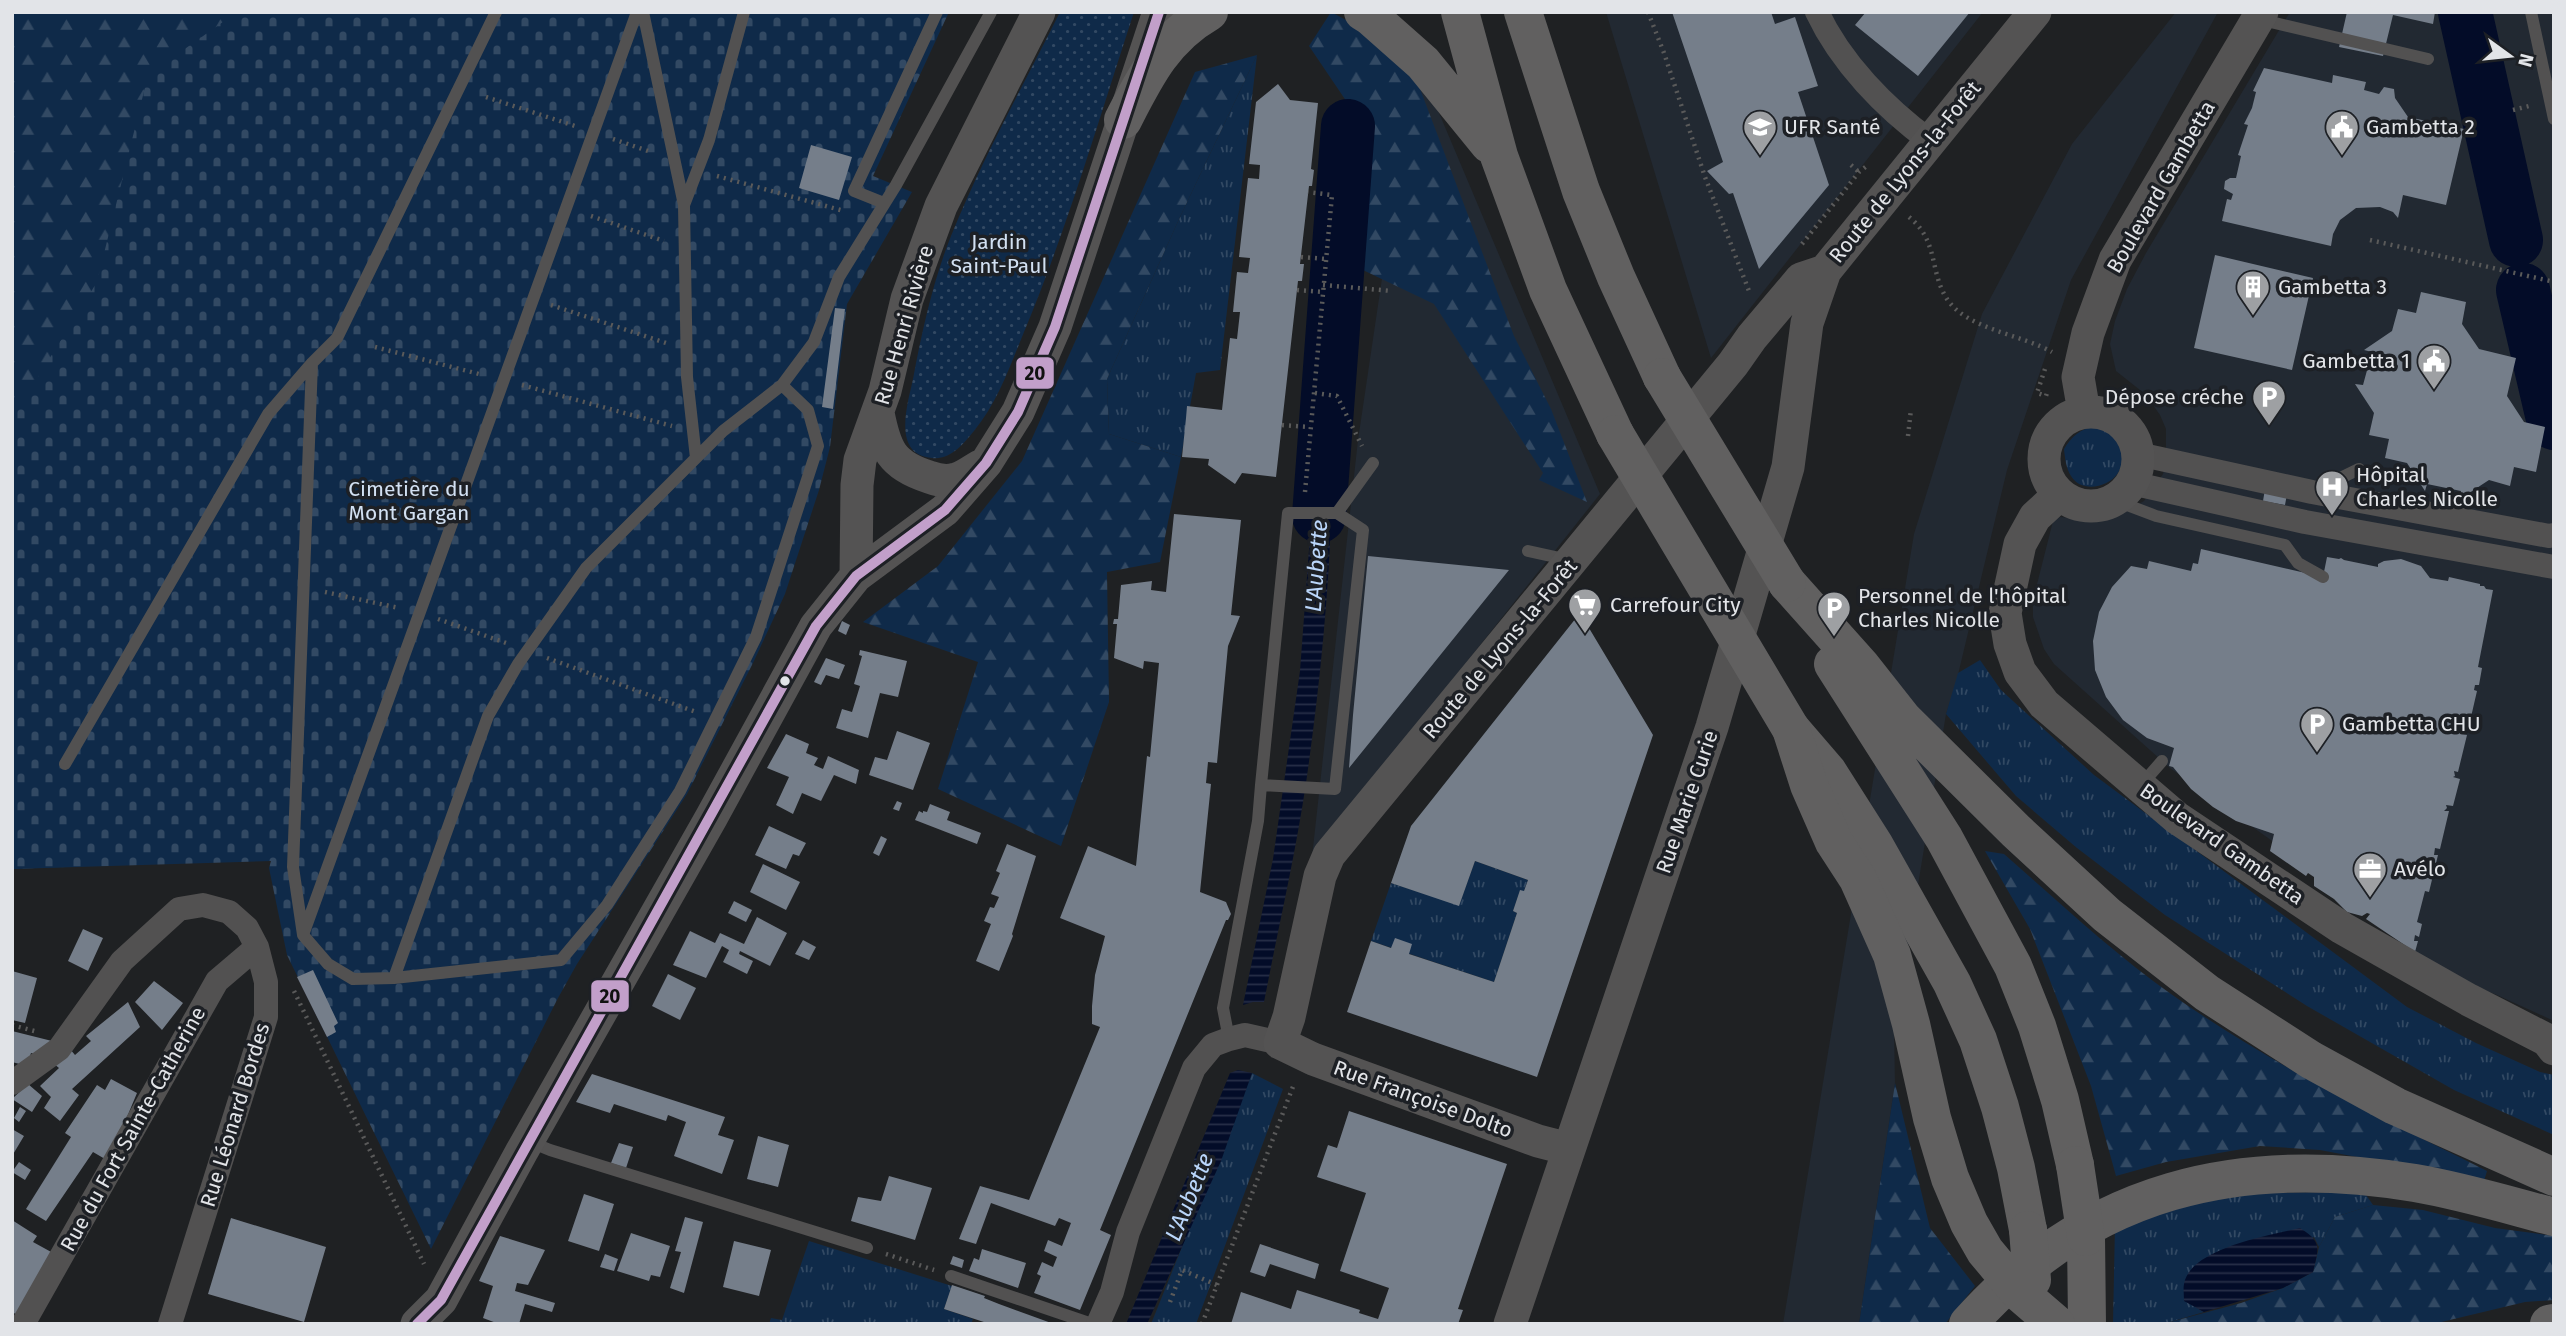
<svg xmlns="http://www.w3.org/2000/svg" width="2566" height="1336" font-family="'Fira Sans',sans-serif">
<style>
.built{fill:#222932}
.grass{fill:url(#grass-tufts)}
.forest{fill:url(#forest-firs)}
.cemetery{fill:url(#cemetery-stones)}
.park{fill:url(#park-dots)}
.water{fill:url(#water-rules)}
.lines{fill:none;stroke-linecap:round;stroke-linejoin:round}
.river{stroke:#030c28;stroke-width:54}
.building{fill:#757e8a}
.path{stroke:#5a5a5a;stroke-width:4.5;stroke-dasharray:2 5;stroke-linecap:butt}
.lane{stroke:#525151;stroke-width:12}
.street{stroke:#525151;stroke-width:24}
.secondary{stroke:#545353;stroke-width:33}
.highway{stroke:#616060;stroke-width:38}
.highway-bridge{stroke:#616060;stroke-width:38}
.bus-1-casing{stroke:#1d2025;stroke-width:16}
.bus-1{stroke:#c29fca;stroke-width:10}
.bus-dot{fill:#e2e4e8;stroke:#1d2025;stroke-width:2.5}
.labels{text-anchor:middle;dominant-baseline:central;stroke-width:7;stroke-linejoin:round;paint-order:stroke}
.poi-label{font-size:21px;fill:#e2e4e8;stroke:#1d2025;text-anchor:start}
.street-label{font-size:21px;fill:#e2e4e8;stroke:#1d2025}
.park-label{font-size:21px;fill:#d2e0f2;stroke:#1d2025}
.water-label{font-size:23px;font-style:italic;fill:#bad6fa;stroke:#1d2025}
.line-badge{stroke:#1d2025;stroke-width:2.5}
.pale-badge-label{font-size:19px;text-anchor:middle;font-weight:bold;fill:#111}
</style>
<defs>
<pattern id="grass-tufts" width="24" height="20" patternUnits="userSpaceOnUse" patternTransform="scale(1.75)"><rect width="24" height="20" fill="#0f2a49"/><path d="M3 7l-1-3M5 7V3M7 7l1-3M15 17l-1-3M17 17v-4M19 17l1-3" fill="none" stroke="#324963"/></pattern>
<pattern id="forest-firs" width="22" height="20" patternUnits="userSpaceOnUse" patternTransform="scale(1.75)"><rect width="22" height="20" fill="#0f2a49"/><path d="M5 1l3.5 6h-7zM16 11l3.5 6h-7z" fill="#324963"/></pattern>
<pattern id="cemetery-stones" width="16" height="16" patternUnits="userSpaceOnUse" patternTransform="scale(1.75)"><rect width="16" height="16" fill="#0f2a49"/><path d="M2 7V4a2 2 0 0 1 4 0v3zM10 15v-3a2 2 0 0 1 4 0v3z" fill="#324963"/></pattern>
<pattern id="park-dots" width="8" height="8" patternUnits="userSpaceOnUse" patternTransform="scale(1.75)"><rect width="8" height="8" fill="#0f2a49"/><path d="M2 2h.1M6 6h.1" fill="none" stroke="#324963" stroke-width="1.8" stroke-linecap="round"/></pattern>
<pattern id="water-rules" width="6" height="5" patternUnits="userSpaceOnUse" patternTransform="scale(1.75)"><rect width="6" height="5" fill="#030c28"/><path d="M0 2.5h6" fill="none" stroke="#272f47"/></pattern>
</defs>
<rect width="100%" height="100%" fill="#1f2123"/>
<path class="built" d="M1606,12H1983L1711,358Z
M2176,12H2218L2071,280L2007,470L1956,683L1946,714L1894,1032L1895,1083L1859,1324H1783L1914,534L1982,314L2072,144Z
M2290,12H2554V1021L2497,995L2426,967L2370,911L2170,768L2054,664L2044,649L2033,617V600L2053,521L2060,517L2089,520L2117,516L2144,501L2163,474L2166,462V429L2160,415L2145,394L2116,371L2110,344L2115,321L2127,289L2146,253Z
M1415,56L1600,494L1312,857L1358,440Z"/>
<path class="grass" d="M1257,55L1220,370L1196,373L1181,457L1109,434L1107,379L1180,217Z
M2096,426C2114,430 2130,455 2118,473C2108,488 2081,493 2071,476C2066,468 2065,458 2064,449C2071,437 2081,428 2096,426Z
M1980,660L2001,690L2094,775L2407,1007L2476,1043L2540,1072L2554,1075V1135L2454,1090L2307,1006L2165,915L2077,848L2016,796L1946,714L1958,673Z
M1475,861L1528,880L1524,891H1520L1513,911L1517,913L1494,982L1371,941L1391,883L1459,905Z
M1252,1073L1283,1089L1196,1324H1151Z
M2364,1192L2373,1205L2335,1217L2319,1247L2314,1237L2184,1300L2204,1312L2163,1324H2113L2115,1225L2238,1193Z
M809,1241L952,1286L944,1309L973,1319L971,1324H769L771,1318L782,1320Z"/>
<path class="forest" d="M12,12H342L65,867L12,869Z
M1331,12L1406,52L1514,336L1551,409L1587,502L1539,480L1543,473L1434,304L1344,261L1355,114L1309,46Z
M1257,55L1180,217L1107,379L1109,434L1181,457L1160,562L1107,572L1109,702L1061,846L938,789L978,662L863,622L938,566L1022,461L1195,72Z
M1985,851L2004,854C2059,902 2112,952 2171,994C2270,1064 2379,1117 2487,1171L2484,1181L2320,1150L2260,1146L2166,1162L2116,1176L2091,1086L2030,929Z
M1895,1083L1930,1228L1975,1286L1945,1324H1859Z
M2373,1205L2423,1210L2495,1228L2554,1236V1300L2525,1302L2433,1324H2163L2241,1303L2283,1288L2313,1272L2319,1247L2335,1217Z"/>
<path class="cemetery" d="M237,12H949L873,176L912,192L847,304L830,447L819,490L785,594L753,663L687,794L577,964L558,998L431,1249L287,955L269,868L271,861L12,869V419L97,282L148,75Z"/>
<path class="park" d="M1060,12H1134C1099,119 1067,229 1024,332C1010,366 998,402 974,431C963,444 951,460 932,458C891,455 908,403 913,379C922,331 933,281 951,236C982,159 1023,86 1060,12Z"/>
<path class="water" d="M1317,442L1332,444C1333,557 1322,671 1306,783C1295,857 1278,929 1264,1002H1253L1243,1005L1273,859L1300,671Z
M1238,1070L1252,1073L1221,1161L1147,1324H1126L1230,1073Z
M2300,1228C2322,1242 2319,1247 2313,1272L2283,1288L2204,1312L2184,1301C2184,1295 2183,1289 2184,1284C2190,1248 2270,1235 2300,1228Z"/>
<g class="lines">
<path class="river" d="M2465,12L2516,240
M2523,290L2554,423
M1319,516L1348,126"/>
</g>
<path class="building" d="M1672,12H1771L1775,24L1795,17L1818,86L1798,92L1829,185L1759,269L1733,193L1729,194L1707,171L1723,162Z
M1866,12H1970L1918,76L1855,25Z
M2347,12H2435L2433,24L2393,15L2383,56L2339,47Z
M2264,68L2332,83L2333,75L2366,82L2364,90L2379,94L2384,87L2394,89L2395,98L2408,117L2464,129L2446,205L2403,195L2398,218L2393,212L2380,207L2356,208L2340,220L2333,234L2331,246L2222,221L2227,199L2231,200L2233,194L2224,189L2225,181L2230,178H2236L2241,156L2238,155L2248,125L2244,124L2252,108L2256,92L2253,91Z
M1278,84L1290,100L1318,103L1311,169L1314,170L1312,186H1309L1300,264H1304L1302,281H1298L1276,477L1242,473L1235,484L1208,465L1209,459L1182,457L1186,418L1187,406L1222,410L1230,338L1237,339L1240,312H1233L1237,272L1248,273L1250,258L1239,257L1248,178L1259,179L1260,165L1249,164L1256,102Z
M811,145L852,157L839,200L799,188Z
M2215,255L2313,278L2292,370L2194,348Z
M2421,292L2466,302L2462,324L2479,349L2516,358L2507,396L2524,422L2545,427L2536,472L2514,467L2510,486L2489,480L2460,499L2461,491L2427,484L2425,491L2407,463L2385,458L2389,439L2369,435L2374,413L2355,384L2363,385L2372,352L2364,350L2392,331L2398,309L2416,313Z
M835,308L845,309L833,409L822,407Z
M2265,489L2287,494L2285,505L2263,501Z
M1174,514L1241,520L1231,615L1240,616L1228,646L1217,763L1208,762L1206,783L1211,784L1200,892L1226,902L1231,914L1228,920H1226L1100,1230L1111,1235L1080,1310L1034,1293L1041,1276L1037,1274L1042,1262L1053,1267L1057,1257L1044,1251L1048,1240L1062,1246L1071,1223L1059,1218L1055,1226L991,1203L976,1244L959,1239L980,1186L1029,1200L1100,1027L1092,1024V1006L1095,975L1105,936L1060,918L1088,846L1136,866L1147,756L1150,757L1159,663L1144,661L1143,669L1114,658L1117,624H1113L1114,619H1118L1121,585L1152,581L1151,590L1166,592Z
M2201,549L2323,577L2327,557L2339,559L2341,558L2344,560L2378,567V564L2384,561L2401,559L2421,566L2430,578L2448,581L2449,577L2480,584V586H2484L2486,589L2493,590L2478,667L2482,668L2479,685H2475L2474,690L2477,691L2468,730L2465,729L2463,734L2467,735L2458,772L2454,771L2455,776L2453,777L2460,779L2453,806L2446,805L2447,808L2444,811H2449L2440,849L2435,848L2434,855H2438L2429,892L2425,891L2417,922L2422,924L2419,937L2415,935L2414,941H2418L2415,952L2366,919L2370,914L2367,913L2362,916L2347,912L2334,899L2314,886V877L2308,873L2306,876L2270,851L2274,834L2236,821L2213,807L2191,789L2173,767L2169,766L2174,748L2147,738L2123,720L2106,697L2095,670L2093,641L2099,612L2112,587L2131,566L2147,569L2149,561L2191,571L2193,563L2198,564Z
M1368,556L1509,570L1349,768L1353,715Z
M1580,613L1653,735L1537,1077L1347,1012L1371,941L1391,948L1395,938L1412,944L1409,954L1494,982L1517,913L1513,911L1520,890L1524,891L1528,880L1475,861L1459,906L1391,883L1411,826Z
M842,621L850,625L846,635L838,631Z
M860,650L907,661L898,697L880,693L868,738L836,728L842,709L852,712L860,686L854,684L862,656L859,655Z
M826,658L845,665L839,679L826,675L821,685L814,682Z
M897,731L930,743L913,790L869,775L875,757L887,760Z
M786,734L809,744L806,753L818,758L814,765L823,769L828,756L859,770L856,784L834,775L821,801L802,793L793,814L776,805L789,777L767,768Z
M897,801L902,803L899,811L893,809Z
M930,804L950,812L947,820L981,833L977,844L915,820L919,811L923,813V811L927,812Z
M769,826L806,843L799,856L793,854L786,869L755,855Z
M881,836L887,839L879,856L873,853Z
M1007,844L1036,856L1012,934L1013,936L999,971L976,961L991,924L984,921L990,907L994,908L999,897L991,894L1000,873L996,871Z
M763,864L800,882L786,910L750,892Z
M734,901L752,910L746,922L728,913Z
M757,917L787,933L770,966L740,951L739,954L753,961L747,974L723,962L729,950L722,946L706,978L673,965L690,931L715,943L720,933L744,944Z
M83,929L103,938L88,971L68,961Z
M803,940L816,947L809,960L795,954Z
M313,970L338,1023L334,1026L336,1032L327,1037L297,977Z
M12,971L37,978L25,1023L12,1020Z
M668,974L696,988L680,1020L652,1006Z
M154,981L183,1003L162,1030L135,1002Z
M128,1002L140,1027L72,1089L79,1095L60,1121L44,1108L51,1097L40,1086L59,1068L53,1063L70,1049L75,1055L91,1041L86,1036Z
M12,1031L52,1041L42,1056L31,1053L27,1066L12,1062Z
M592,1074L725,1117L718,1135L734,1140L722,1174L674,1156L686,1122L668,1115L666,1121L614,1104L610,1113L576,1102Z
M111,1079L137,1093L127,1117L105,1159L93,1152L46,1221L26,1209L71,1137L65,1133L97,1085L105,1090Z
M28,1084L42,1096L32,1112L12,1099Z
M20,1107L26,1111L19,1122L14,1118Z
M1349,1111L1507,1164L1458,1309L1463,1310L1458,1324H1231L1241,1292L1291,1309L1297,1290L1360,1310L1359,1313L1378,1319L1389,1288L1340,1271L1366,1193L1317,1177L1328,1145L1337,1148Z
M12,1129L24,1136L12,1156Z
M758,1136L789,1145L778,1187L747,1179Z
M619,1143L633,1147L626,1168L611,1163Z
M19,1162L31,1170L25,1180L12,1172Z
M889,1176L932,1188L915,1240L851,1221L858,1197L881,1201Z
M584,1194L614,1204L599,1251L568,1241Z
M685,1217L703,1222L684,1293L670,1288L681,1252L675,1251Z
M231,1218L326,1247L304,1322L208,1294Z
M12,1220L37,1236L33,1242L53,1253L19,1316L12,1312Z
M631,1233L670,1246L660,1277L651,1275L649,1281L617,1271Z
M500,1236L545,1250L528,1285L517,1283L515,1291L555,1303L552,1312L525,1304L519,1324H499L483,1318L493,1286L479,1281Z
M734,1241L771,1250L759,1296L723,1287Z
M1260,1244L1319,1264L1315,1279L1270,1264L1265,1277L1250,1272Z
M982,1249L1026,1263L1018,1288L969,1271L974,1258L979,1260Z
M605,1254L618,1259L614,1271L600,1267Z
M953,1256L964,1260L962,1268L950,1264Z
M952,1285L985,1296L984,1298L999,1304L1054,1324H990L944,1309Z"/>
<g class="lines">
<path class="path" d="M1648,12L1664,53L1705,177L1749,291
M486,97L575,126
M2513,110L2529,106
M613,139L651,152
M1851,165L1861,174
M717,176L844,211
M591,216L664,241
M1909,217C1939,241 1929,271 1947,299C1966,329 2023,335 2052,352
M2370,240L2550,281
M1802,244L1859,172L1868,165
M1301,257L1326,259
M1323,285L1392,291
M1297,290L1323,292
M551,305L666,343
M375,347L483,375
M2045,369L2037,393L2046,396L2048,390
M522,385L672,426
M1315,393L1337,396L1362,446
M1282,425L1310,427
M1908,436L1911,409
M1305,492L1332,195L1308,192
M325,592L399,608
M438,619L509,644
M547,658L696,712
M294,991L424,1264
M12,1025L38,1032
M886,1254L934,1270
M1170,1302L1182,1270L1217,1285
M1202,1324L1294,1084"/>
<path class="lane" d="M643,12L684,205L687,377L696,458
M2531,12L2554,119
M2258,19L2428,59
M884,203L854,191L937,12
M684,205L709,140L744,12
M312,363L293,867L303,935L328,964L353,979L394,978
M782,385L808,410L818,446L756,637L680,791L607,905L561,960L394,978L488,716L518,664L586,568L723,431L782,385L814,342L839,277L896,185L991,12
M2316,490L2359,469
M2114,500L2156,516L2285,545L2298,563L2323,577
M1337,513L1373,463
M1528,551L1569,560
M65,764L268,414L312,363L337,338L496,12
M2141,785L2162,761
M303,935L637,12
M1229,1039L1223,1008L1258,821L1261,785L1288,513H1337L1363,530L1335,789L1261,785
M528,1141L550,1150L867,1248
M951,1276L1092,1324"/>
<path class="street" d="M1817,12C1841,63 1885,108 1930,141
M2138,454L2312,492L2549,536L2554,535
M2131,483L2305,522L2554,567
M12,1083L59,1049L122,961L179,909L203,905L229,912L247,928L257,947L266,982V1017L170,1324
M23,1324L217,981L257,947
M1098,1324L1112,1292L1128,1232L1194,1068L1213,1045L1229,1039L1245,1035L1280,1043"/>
<path class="secondary" d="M2084,412L2078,377L2088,333L2115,260L2262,12
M2044 459a47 47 0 1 1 94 0a47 47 0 1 1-94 0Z
M878,413C885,449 891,465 929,477C937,480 947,482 956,479C964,477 973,470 980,466
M2060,494L2035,517L2020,544L2005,613L2010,644L2020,672L2044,704L2177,818L2342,928L2469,1000L2547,1040L2554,1049
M856,576L857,485L860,460L885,391L907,299L941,206L1039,12
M1569,1149L1538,1141L1313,1059L1280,1043L1289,1017L1320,876L1329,855L1733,364L1752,337L1801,279L1825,271L2035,12
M417,1324L441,1300L522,1151L711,818L816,626L856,576L945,510L986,463L1018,412L1055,327L1159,12
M1510,1324L1712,727L1788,467L1807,323L1825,271"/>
<path class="highway" d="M1363,12L1371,17L1423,63L1489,144
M1460,12L1499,156L1548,290L1615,434
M1523,12L1581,191L1616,277L1662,377
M1123,120C1146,75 1164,38 1209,12
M1787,583L1862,667L1903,719L2016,831L2107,915L2207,993L2311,1060L2395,1106L2554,1177
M1833,664L1944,838L2013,966L2037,1026L2060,1100L2075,1165
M1791,729L1828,772L1875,846L1952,983L1978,1040L2000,1107L2016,1168L2028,1230
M2086,1237L2087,1324
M1968,1324C2089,1188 2240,1154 2415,1183C2462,1191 2508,1205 2554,1217
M2549,1324L2554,1323"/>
<path class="highway-bridge" d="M1662,377L1787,583
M1615,434L1791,729L1809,785L1834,842L1858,879L1892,955L1911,1024L1932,1118L1950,1178L1969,1223L1985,1251L2020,1293L2056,1324
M2075,1165L2086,1237
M2028,1230L2032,1280"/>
<g class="bus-1-casing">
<path id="bus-1" d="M417,1324L441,1300L816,626L856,576L945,510L986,463L1018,412L1055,327L1159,12"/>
</g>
<use href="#bus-1" class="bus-1"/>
</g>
<defs>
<g id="university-pin" transform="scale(1.75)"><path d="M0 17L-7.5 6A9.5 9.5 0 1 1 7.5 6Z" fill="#9ea0a3" stroke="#1d2025"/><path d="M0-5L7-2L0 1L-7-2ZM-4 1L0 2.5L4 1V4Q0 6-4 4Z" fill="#fff"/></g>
<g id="civic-pin" transform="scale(1.75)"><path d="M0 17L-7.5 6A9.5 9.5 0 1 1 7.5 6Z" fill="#9ea0a3" stroke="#1d2025"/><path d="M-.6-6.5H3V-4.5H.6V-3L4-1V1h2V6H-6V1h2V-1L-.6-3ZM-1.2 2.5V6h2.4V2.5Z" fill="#fff"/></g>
<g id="building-pin" transform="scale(1.75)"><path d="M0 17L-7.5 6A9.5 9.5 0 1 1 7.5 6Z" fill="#9ea0a3" stroke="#1d2025"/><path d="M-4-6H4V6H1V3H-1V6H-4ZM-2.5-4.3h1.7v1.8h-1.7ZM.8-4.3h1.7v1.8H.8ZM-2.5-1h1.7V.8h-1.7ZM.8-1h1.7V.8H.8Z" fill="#fff"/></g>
<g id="parking-pin" transform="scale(1.75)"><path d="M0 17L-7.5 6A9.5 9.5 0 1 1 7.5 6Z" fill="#9ea0a3" stroke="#1d2025"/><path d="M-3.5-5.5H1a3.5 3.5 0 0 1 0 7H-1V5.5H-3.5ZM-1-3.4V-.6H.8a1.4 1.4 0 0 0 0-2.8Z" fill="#fff"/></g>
<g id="hospital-pin" transform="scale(1.75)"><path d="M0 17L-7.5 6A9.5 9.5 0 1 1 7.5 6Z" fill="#9ea0a3" stroke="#1d2025"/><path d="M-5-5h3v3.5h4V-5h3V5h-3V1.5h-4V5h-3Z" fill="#fff"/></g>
<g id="supermarket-pin" transform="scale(1.75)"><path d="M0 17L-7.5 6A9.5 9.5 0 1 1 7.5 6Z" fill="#9ea0a3" stroke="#1d2025"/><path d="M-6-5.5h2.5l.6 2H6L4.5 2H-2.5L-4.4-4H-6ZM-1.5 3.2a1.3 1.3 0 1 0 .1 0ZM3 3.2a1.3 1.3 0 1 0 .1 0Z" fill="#fff"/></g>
<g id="office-pin" transform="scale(1.75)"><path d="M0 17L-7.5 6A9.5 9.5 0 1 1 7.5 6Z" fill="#9ea0a3" stroke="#1d2025"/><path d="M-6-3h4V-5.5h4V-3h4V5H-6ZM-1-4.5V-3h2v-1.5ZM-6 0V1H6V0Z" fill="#fff"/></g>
</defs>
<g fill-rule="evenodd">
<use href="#university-pin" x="1760" y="127"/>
<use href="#civic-pin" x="2342" y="127"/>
<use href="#building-pin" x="2253" y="287"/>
<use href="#civic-pin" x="2434" y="361"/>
<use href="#parking-pin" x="2269" y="397"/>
<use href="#hospital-pin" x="2332" y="487"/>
<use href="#supermarket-pin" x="1585" y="605"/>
<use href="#parking-pin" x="1834" y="608"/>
<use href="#parking-pin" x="2317" y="724"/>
<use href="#office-pin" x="2370" y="869"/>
</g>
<circle class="bus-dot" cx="785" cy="681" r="6"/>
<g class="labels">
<g class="poi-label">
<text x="1784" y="127">UFR Santé</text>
<text x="2366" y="127">Gambetta 2</text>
<text x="2278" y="287">Gambetta 3</text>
<text x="2410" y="361" text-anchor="end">Gambetta 1</text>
<text x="2244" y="397" text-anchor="end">Dépose créche</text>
<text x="2356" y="475">Hôpital<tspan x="2356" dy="24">Charles Nicolle</tspan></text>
<text x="1858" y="596">Personnel de l'hôpital<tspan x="1858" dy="24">Charles Nicolle</tspan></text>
<text x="1610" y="605">Carrefour City</text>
<text x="2342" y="724">Gambetta CHU</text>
<text x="2394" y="869">Avélo</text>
</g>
<g class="street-label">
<text transform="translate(1905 172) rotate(-51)">Route de Lyons-la-Forêt</text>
<text transform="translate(2161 187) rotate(-60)">Boulevard Gambetta</text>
<text transform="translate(904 325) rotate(-74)">Rue Henri Rivière</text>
<text transform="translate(1500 649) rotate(-50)">Route de Lyons-la-Forêt</text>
<text transform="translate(1687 802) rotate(-71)">Rue Marie Curie</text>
<text transform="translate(2222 844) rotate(35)">Boulevard Gambetta</text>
<text transform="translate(1423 1099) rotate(20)">Rue Françoise Dolto</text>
<text transform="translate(235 1115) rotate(-73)">Rue Léonard Bordes</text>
<text transform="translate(133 1129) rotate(-61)">Rue du Fort Sainte-Catherine</text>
</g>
<g class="park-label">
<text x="999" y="242">Jardin<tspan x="999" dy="24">Saint-Paul</tspan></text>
<text x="409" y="489">Cimetière du<tspan x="409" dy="24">Mont Gargan</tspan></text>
</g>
<g class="water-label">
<text transform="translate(1316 566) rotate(-86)">L'Aubette</text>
<text transform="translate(1189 1197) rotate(-68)">L'Aubette</text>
</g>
</g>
<g class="line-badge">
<rect x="1015" y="356" width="40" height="34" rx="7" fill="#c29fca"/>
<rect x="590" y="979" width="40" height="34" rx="7" fill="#c29fca"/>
</g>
<g class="pale-badge-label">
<text x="1035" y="380">20</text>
<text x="610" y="1003">20</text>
</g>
<rect width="2566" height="1336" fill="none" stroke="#e2e4e8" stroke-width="28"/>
<g transform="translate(2510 56) rotate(105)" stroke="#1d2025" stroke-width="5" paint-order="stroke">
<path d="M0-5L12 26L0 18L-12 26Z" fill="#e2e4e8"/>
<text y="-10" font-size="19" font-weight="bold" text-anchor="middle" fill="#e2e4e8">N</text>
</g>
</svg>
